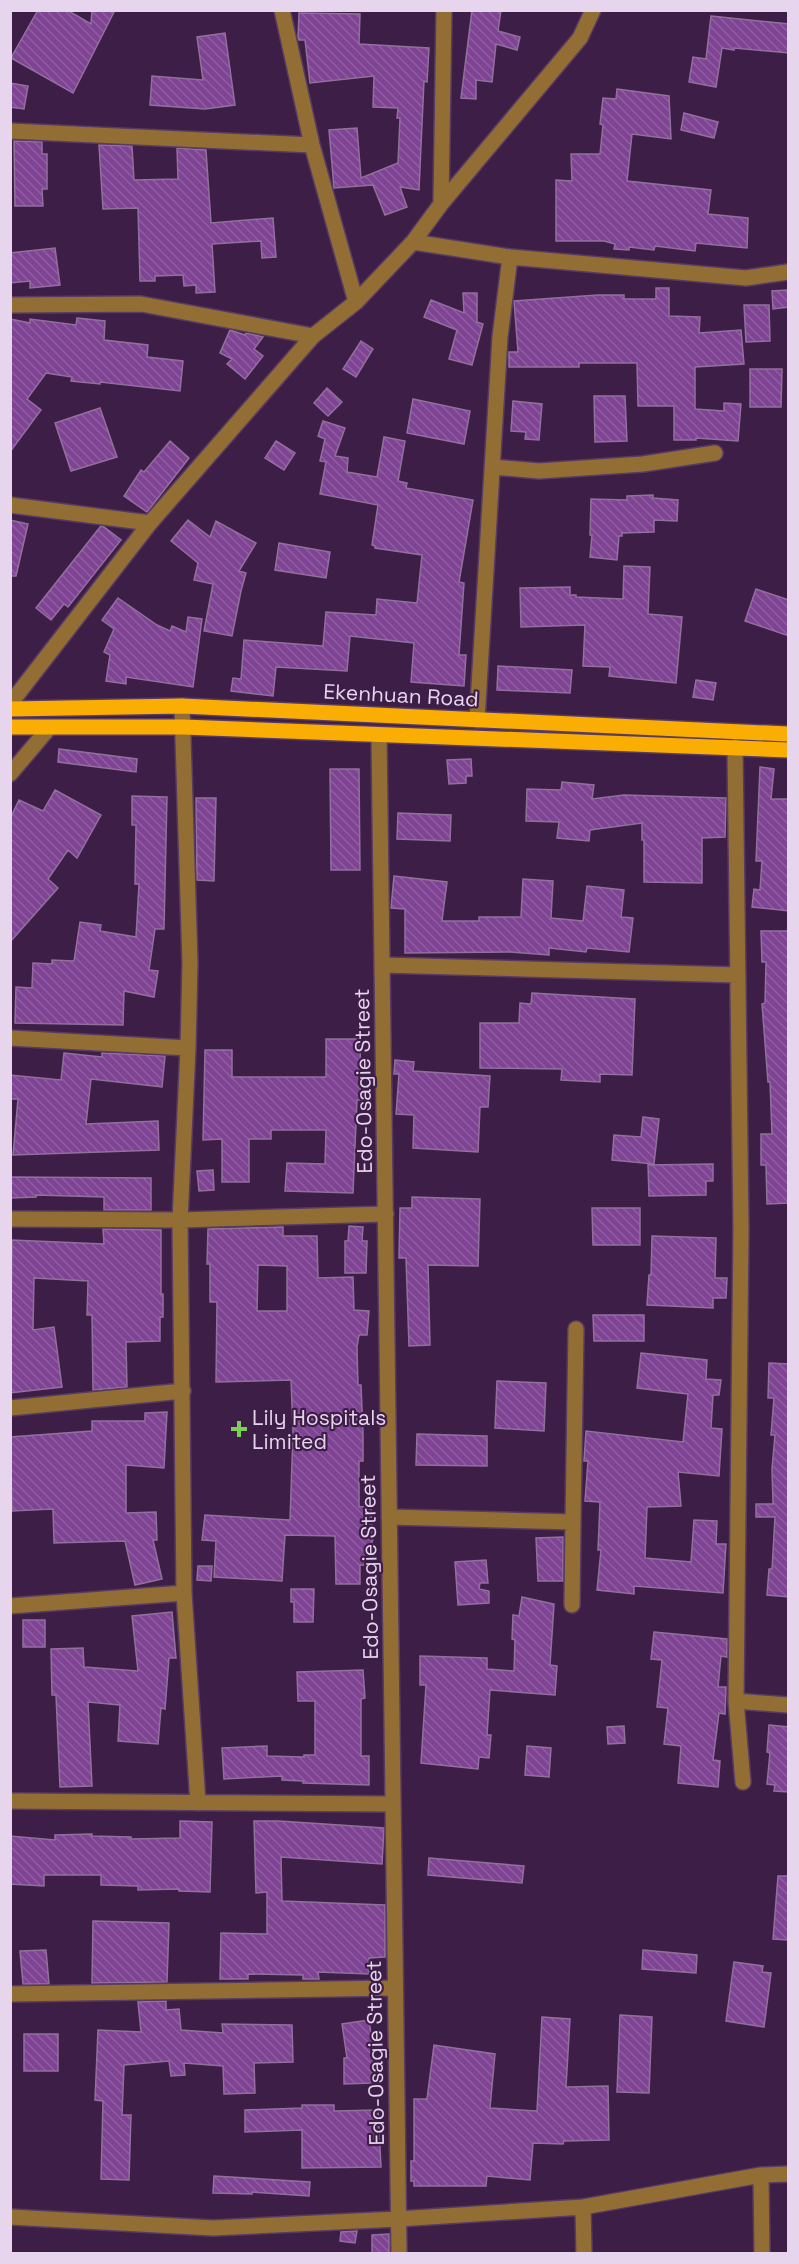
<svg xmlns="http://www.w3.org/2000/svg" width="799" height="2264" font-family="'Space Grotesk',sans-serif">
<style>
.building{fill:url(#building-back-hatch);stroke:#92709e;stroke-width:1.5;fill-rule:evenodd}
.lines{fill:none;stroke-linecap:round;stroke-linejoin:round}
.minor-casing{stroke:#583b62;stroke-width:18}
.major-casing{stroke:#583b62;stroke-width:18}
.minor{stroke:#936e34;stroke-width:15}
.major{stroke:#faad03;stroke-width:15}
.poi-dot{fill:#7cd155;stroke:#3d1e47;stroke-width:2}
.labels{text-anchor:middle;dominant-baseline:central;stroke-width:4.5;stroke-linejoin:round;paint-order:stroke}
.street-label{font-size:21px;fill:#e7d5ee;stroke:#3d1e47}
.poi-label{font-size:21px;fill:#e7d5ee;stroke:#3d1e47;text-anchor:start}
</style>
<defs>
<pattern id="building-back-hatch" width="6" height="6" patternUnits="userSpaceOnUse" patternTransform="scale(1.5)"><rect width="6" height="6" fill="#7f4393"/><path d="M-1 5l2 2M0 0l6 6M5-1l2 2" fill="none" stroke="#915da2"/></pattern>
</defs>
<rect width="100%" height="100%" fill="#3d1e47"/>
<path class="building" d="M38,10H67L91,24L92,10H115L73,93L11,58Z
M472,10H501L498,31L520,37L517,50L496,44L492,82L476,80V99L461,98Z
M299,13L360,14L359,44L429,48L427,82L424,81L419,190L400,187L407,207L385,215L373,185L334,188L329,130L357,128L361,178L398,163L400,118H397L398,108L373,107L374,76L310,83L305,40H299L298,38Z
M711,16L789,24V53L734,48V50L722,48L716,87L689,82L693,57L706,59Z
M225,33L235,105L205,109L150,105L152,76L203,80L197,37Z
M10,83L28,86L24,109L10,107Z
M617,89L669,96L671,139L632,134L627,181L711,190L708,214L748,218L747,248L696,243L695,251L655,246L654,250L629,247V250L614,249L615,244L604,241H556V180L572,181L571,154H600L603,125L600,124L603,98L616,99Z
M684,113L718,122L714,138L681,130Z
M14,141L42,142V154H47V189H42L43,206H15Z
M99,145L132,146L134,180L178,179L177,148L206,150L211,223L273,218L276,257L262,258L261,241L212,244L215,292L196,293V285L184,286L183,275L155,276V281H140L138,208L103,209Z
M55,248L60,285L30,288V281L10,283V253Z
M656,288H669V316L700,317L699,333L741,330L744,364L695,367V409L724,411V403L741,404L738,441L696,438V440H674V406H638L637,363H579V367H509V352H518L514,301L598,295H624V299H656Z
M787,290L789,307L773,309L772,291Z
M463,293H477V322L483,324L472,365L449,359L457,330L424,317L431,300L464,313Z
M744,305H769L770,341L746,342Z
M77,318L105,321L104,340L148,345L147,357L183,361L180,391L100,382V384L71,381L72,377L46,373L27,399L41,410L10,452V319L30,323V319L76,325Z
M230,330L245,335L246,333L263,337L254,349L263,356L245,379L227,364L232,359L220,353Z
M361,341L373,349L356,377L343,369Z
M750,369H782L781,407H750Z
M327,388L342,402L328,416L314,403Z
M594,396H625L627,441L595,442Z
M413,399L470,411L464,444L407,433Z
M513,401L542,404L539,440L525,439L526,432L511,431Z
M100,408L117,457L71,471L55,423Z
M323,421L345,428L335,456L348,458L347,472L377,477L384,437L405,441L398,481L407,483L406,488L473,500L459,582L464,583L459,655H466L464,686L411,682L414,643L350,636L347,671L276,667L273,696L231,691L233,678L241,679L244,640L323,646L326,612L376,615L377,599L417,603L422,555L375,548V546L372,545L378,505L320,494L326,462L320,461L325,439L318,436Z
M170,441L189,458L147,512L124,496L141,470L144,472Z
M276,441L295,453L284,470L265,458Z
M653,495V498L678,500L677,521L654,520V532L622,533V536H619L617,560L590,557L592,535H590L591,499L627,500V496Z
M10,520L28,524L16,576H10Z
M188,520L210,537L216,521L256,543L239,571L246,573L241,591L232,636L204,631L213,584L194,580L198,563L171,541Z
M101,526L104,527L121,540L68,607L64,604L51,620L36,608Z
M279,543L330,552L326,578L275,570Z
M624,566L650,567L648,614L682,617L676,683L609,676L610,667L583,666L585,625L521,627L520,588L570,587V595H576V597L623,599Z
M756,589L789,600V636L745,621Z
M118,598L157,625L170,631L172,626L186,632L188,617L202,619L193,687L126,677V684L106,681L110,655L104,652L114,629L102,620Z
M498,666L572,670L570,693L497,690Z
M696,680L716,683L713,700L693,697Z
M59,749L137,759L136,772L58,762Z
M471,759L472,776H466V783L449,784L447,760Z
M760,767L774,769L771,799H789V911L752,907L754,889L760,890L762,861H756Z
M330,769H359L360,870H331Z
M562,782L594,785L592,799L624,795L726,798L725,837L702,838V883L644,882V840H642V823L590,830L589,841L557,838L559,822L526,821L527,789L561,790Z
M55,790L101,815L77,858L68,850L48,879L58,888L10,942V819L19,800L43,811Z
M132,796L167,797L164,929H155L149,970L158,971L154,997L124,991L123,1025L15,1023L16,987L32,988L33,963L52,964V960L74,961L80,922L101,925L100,931L136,937L139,884H135L136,825H132Z
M196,798H216L214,881L197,880Z
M398,813L451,815L450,841L397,839Z
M394,876L447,882L442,921H479V917H521L523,879L553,881L551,918L583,921L587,886L624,890L621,917L633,918L629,952L587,948L586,952L549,948V955L510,952L405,953V909L391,908Z
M761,931H789V1203L767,1204L766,1165H761V1134H772L770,1082H768L762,1004L765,1003L766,962H762Z
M532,993L635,999L632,1075L600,1074V1082L561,1080L562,1069L480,1068V1023H519L520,1003L531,1004Z
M326,1039H360L361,1100H357L353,1193L285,1191L287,1163L325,1164L326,1130H271V1139H249V1182H222V1139L203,1140L205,1050H232V1077H326Z
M64,1053L102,1057V1053L165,1056L162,1087L91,1079L86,1124L158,1121L159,1150L13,1155L18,1099H10V1075L61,1080Z
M395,1060L414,1062L413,1071L490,1076L488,1107H480L478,1152L413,1148L414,1115L396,1114L399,1074H394Z
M643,1117L659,1119L654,1164L612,1160L614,1135L641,1137Z
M713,1164V1181H706V1195L649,1196L648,1165Z
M213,1170L214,1190L199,1191L197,1171Z
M11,1177L151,1178V1210H104V1197L36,1195V1197L11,1198Z
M412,1197L480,1199L478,1266L428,1265L430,1345L409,1346L406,1258H399L400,1208H412Z
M592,1208H640V1245H593Z
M349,1226L363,1227L362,1241H367L366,1273H345V1241H348Z
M283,1227V1236H317L318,1278L353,1277L354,1310L369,1311L367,1335H359L357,1347L358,1385H361L363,1434V1461H359V1507L371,1506L373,1540H372V1565H360V1584H336L335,1536L285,1535L282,1581L214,1577L216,1541L202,1540L205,1515L290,1520L293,1433L291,1380L216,1382L217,1302H210V1264H207L208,1229ZM258,1265L287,1266V1311H257Z
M103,1229L161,1230V1294H163V1317H160V1341L126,1342L127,1387L93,1390L92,1315H87L88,1281L34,1278L33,1330L54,1327L62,1387L10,1393L12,1240L104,1244Z
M652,1236L716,1238L715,1278H727L726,1298H713V1308L647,1305L649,1275H651Z
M593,1315H644V1341H594Z
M641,1353L707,1360L706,1379L721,1380L719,1395H713L711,1428L722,1429L719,1476L678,1472L681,1506L647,1507L645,1558L691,1562L694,1520L717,1521L716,1544H726L723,1593L634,1586V1594L597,1590L601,1550H598L600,1502L585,1501L588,1461H584L586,1431L683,1442L688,1394L637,1388Z
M769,1363L789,1364V1597L767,1595L769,1569H772L775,1517H756V1504H773L772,1469L775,1435H771L774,1398H768Z
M497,1381L546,1383L544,1431L495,1428Z
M167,1412L164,1468L126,1465V1513L156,1512L157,1540H153L162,1579L135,1585L125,1541L54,1543L53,1509L12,1511L10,1437L92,1431V1421H145V1413Z
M417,1434L487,1436V1466L416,1465Z
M563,1537V1581H538L536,1538Z
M486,1560L488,1583H480L479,1589L489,1591V1603L458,1605L455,1562Z
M198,1566H212L211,1581L197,1580Z
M291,1589H314L313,1622H294V1602H291Z
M522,1597L554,1604L550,1665L557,1666L555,1695L490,1690L487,1735H491L489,1758L479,1757L478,1769L421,1763L426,1685H420V1656L487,1658V1669L514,1671L515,1640L512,1639L513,1615L519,1616Z
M172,1612L176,1658H169L165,1709L161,1708L158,1744L118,1741L120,1705L88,1702L92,1786L60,1787L56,1695H52L51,1649L83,1648L84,1667L138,1671L132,1616Z
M23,1620H45V1647H23Z
M654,1632L727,1639V1657L721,1656L718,1687H726L725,1714L719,1713L713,1760L720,1761L718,1787L678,1783L681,1746L664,1744L668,1708L657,1707L662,1660L651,1659Z
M363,1670L365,1698L361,1699V1756H369V1785L303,1783V1781L282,1780V1776L224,1779L222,1748L267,1746V1756L304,1757V1755H315V1701H298L297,1672Z
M769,1725L789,1727V1792L774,1791L775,1785L767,1784L770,1753L767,1752Z
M624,1726L625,1743L608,1744L607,1727Z
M527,1746L551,1748L549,1777L525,1775Z
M180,1821L212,1822L210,1892L179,1891V1889L138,1890V1886L101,1885V1875H44V1886L10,1884V1836L55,1840V1835L92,1834V1836L131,1837V1839L180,1838Z
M254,1821H279L384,1828L382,1864L281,1857L282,1901L385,1905V1957L369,1958V1974L318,1972L319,1979H303V1975L248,1974V1979H220L221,1933L267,1934V1892L256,1893Z
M429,1858L524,1866L522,1883L428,1875Z
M778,1876H789L788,1940L773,1939Z
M93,1921L169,1923L167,1982L92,1983Z
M46,1950L49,1984H23L20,1951Z
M643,1950L697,1955L696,1973L642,1969Z
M734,1962L763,1966L762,1972L771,1973L764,2027L726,2021Z
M166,2001V2010L179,2009L181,2030L223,2033L222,2024L292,2025L293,2062L254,2063L255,2093L224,2094L223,2066L184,2063L185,2075L171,2076L169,2061L124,2065L122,2115H131L129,2180L101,2179L103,2101L95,2100L98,2030L141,2032L138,2002Z
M620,2015L652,2017L649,2093L617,2092Z
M542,2017L570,2019L566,2087L608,2086L609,2140L564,2141L563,2144L533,2143L530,2180L487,2176L486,2186H414V2181H411V2161H414V2099H427L434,2045L495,2054L490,2108L537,2111Z
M369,2020L373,2048L372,2083L344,2084V2058H347L342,2024Z
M24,2034H58V2071H24Z
M302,2105H334V2111L378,2110L381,2167L302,2168V2130L245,2132V2110L302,2108Z
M214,2176L310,2182L309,2196L252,2192V2194L213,2193Z
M357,2231L355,2243L340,2241L341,2232Z
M389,2234V2253H372V2235Z"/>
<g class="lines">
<g class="minor-casing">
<path id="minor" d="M282,10L312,145L356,302
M10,131L312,145
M441,204L444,10
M413,242L510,257L746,278L788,272
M10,305L141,304L313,336
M493,467L539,471L643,464L715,453
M10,505L150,523
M10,704L150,523L313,336L356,302L413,242L441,204L580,38L593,10
M182,706L190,963L188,1048L180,1220L184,1593L198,1803
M477,720L500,337L510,257
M379,735L399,2254
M735,747L741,1229L736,1701L788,1705
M10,774L49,728
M382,965L738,975
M10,1038L188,1048
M10,1219L180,1220L386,1214
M10,1408L183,1391
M389,1517L573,1522L572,1605
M573,1522L576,1329
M10,1606L184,1593
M736,1701L743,1782
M10,1801L393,1804
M10,1994L395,1988
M761,2175L762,2254
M583,2207L584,2254
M10,2217L213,2228L398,2219L583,2207L761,2175L788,2174"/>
</g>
<g class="major-casing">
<path id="major" d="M10,709L182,706L788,734
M10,727H183L788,750"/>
</g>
<use href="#minor" class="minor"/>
<use href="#major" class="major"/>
</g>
<path class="poi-dot" d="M236 1420h6v6h6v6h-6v6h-6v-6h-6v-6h6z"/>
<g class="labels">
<g class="street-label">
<text transform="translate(401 695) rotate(3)">Ekenhuan Road</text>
<text transform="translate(363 1081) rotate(-91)">Edo-Osagie Street</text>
<text transform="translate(369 1567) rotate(-91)">Edo-Osagie Street</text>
<text transform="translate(375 2053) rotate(-91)">Edo-Osagie Street</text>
</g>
<g class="poi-label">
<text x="252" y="1417">Lily Hospitals<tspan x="252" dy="24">Limited</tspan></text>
</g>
</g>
<rect width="799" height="2264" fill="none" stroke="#e7d5ee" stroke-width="24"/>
</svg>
